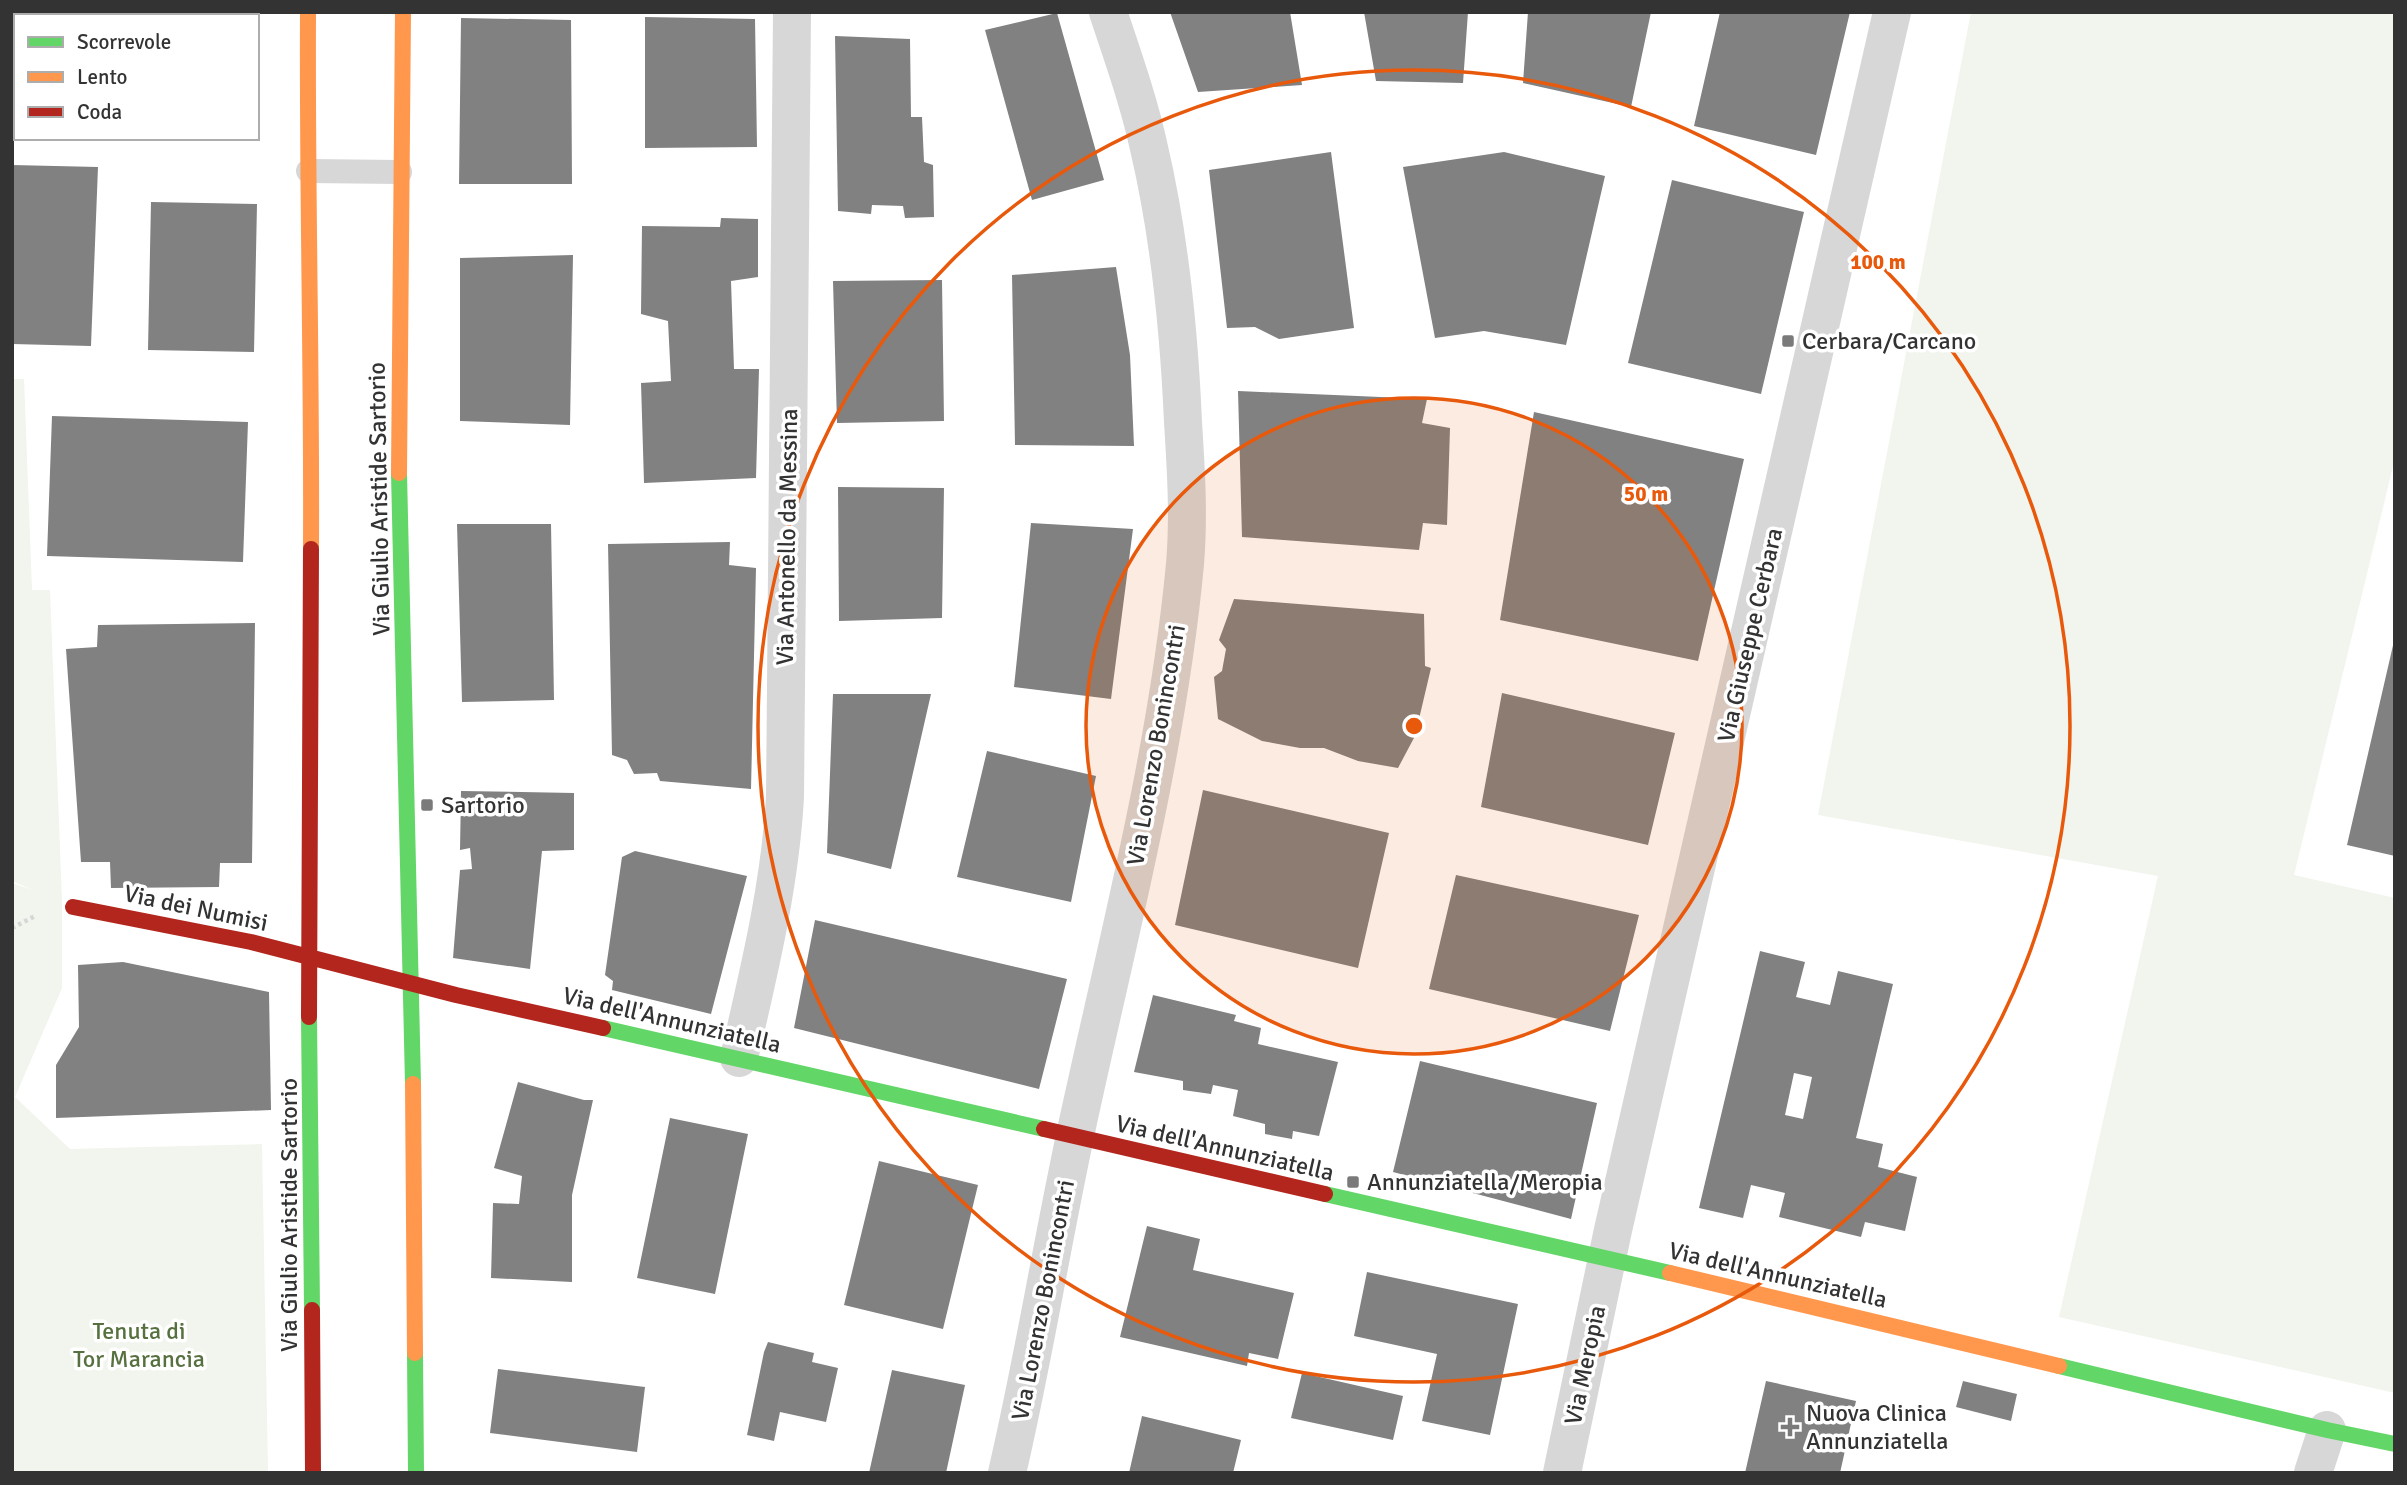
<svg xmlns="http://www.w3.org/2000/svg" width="2407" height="1485" font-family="Signika,sans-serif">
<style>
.green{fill:#f1f5ed}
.building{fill:#818181;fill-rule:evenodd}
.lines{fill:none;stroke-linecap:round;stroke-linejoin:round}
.path{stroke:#d6d6d6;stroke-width:4.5;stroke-dasharray:3.5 3.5;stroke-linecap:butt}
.lane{stroke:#d7d7d7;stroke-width:24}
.street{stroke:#d7d7d7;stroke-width:38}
.fast{stroke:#63d668;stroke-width:16}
.slow{stroke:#ff974d;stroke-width:16}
.jam{stroke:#b3261e;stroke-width:16}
.ring{fill:none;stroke:#e8590c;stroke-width:3.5}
.poi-dot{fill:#7a7a7a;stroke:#fff;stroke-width:2.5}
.labels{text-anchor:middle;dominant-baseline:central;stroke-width:7;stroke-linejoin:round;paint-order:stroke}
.poi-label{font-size:24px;fill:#333;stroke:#fff;text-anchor:start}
.street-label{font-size:24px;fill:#333;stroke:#fff}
.park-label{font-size:24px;fill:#56703f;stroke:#fff}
.centre{fill:#e8590c;stroke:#fff;stroke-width:3.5}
.ring-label{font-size:21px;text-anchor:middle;font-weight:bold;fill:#e8590c;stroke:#fff;stroke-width:7;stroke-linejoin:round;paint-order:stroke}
</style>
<rect width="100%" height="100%" fill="#fff"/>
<path class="green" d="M1971,12H2395V458L2294,875L2395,898V1393L2059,1317L2158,876L1818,815Z
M12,379H24L32,590H50L62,901V988L15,1097L70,1149L262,1144L268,1473H12V883L33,890L12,881Z"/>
<path class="building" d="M12,12H45V16H16V122H12Z
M1170,12H1290L1302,85L1198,92Z
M1364,12H1468L1463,83L1376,81Z
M1528,12H1651L1631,107L1523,83Z
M1720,12H1850L1816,155L1694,126Z
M1057,13L1104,180L1032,200L985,30Z
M645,17L755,19L757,147L645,148Z
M461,18L571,20L572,184H459Z
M835,36L910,39L911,117H922L924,162L933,165L934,217L905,218L903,206L872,205L871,214L838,211Z
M1331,152L1354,328L1279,339L1255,327L1227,328L1209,170Z
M1504,152L1605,176L1566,345L1484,331L1435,338L1403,167Z
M12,165L98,167L91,346L12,344Z
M1672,180L1804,212L1761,394L1628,363Z
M151,202L257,204L254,352L148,350Z
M721,218L758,219V277L731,281L734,369H759L756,478L644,483L641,383L671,381L668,321L641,314L642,226L720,227Z
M573,255L570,425L460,421V258Z
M1116,267L1130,355L1134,446L1015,445L1012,275Z
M942,280L944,421L837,423L833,281Z
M1238,391L1427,399L1422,423L1450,428L1447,525L1423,523L1419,550L1242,537Z
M1534,412L1744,459L1698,661L1500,620Z
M52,416L248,422L243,562L47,556Z
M838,487L944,488L942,618L839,621Z
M1031,523L1133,529L1111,699L1014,687Z
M457,524H551L554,700L462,702Z
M730,542L729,565L756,568L751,789L660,781L657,773L634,774L627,760L612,755L608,544Z
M1234,599L1424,614L1425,666L1431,668L1415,736L1398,768L1358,761L1324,748H1300L1262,741L1218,719L1214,677L1222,671L1226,649L1219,640Z
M255,623L252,863H220L219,887L111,888L110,862H81L66,649L97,647L98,625Z
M2394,641H2395V856L2347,845Z
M1502,693L1675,733L1648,845L1481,807Z
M833,694H931L891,869L827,853Z
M987,751L1096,776L1071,902L957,877Z
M1203,790L1389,833L1358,968L1175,925Z
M461,791L574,793V850L542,851L530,969L453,958L460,870L472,869L470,848L460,850Z
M635,851L747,876L711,1014L612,990L613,981L605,975L622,857Z
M1456,875L1639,915L1610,1031L1429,989Z
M815,920L1067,979L1039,1089L794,1028Z
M1760,951L1805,962L1796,997L1830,1005L1838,971L1893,984L1856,1138L1883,1144L1878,1167L1917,1177L1905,1231L1865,1222L1861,1237L1779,1217L1785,1193L1751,1185L1743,1218L1699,1208ZM1794,1073L1812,1077L1803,1119L1785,1115Z
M123,962L269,992L271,1110L56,1118V1065L79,1027L78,965Z
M1153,995L1236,1015L1234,1021L1261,1028L1258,1044L1338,1062L1319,1136L1293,1131L1292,1139L1265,1134V1124L1233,1116L1238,1090L1213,1085L1211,1094L1183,1090V1081L1134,1072Z
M1420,1061L1597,1103L1571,1219L1393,1172Z
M518,1082L584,1100H593L572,1195V1282L491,1278L493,1203L519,1204L522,1176L494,1168Z
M670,1118L748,1134L715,1294L637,1278Z
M879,1161L978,1185L943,1329L844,1305Z
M1147,1226L1200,1239L1193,1270L1294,1293L1278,1359L1249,1353L1247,1366L1120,1337Z
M1367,1272L1518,1304L1490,1435L1422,1421L1437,1354L1354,1336Z
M768,1342L814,1353L812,1362L838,1368L826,1422L780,1412L774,1441L747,1435L764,1352Z
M498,1369L645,1387L637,1452L490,1433Z
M892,1370L965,1385L946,1473H869Z
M1302,1373L1403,1396L1393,1440L1291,1418Z
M1766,1381L1856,1401L1840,1473H1745Z
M1963,1381L2017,1394L2011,1421L1956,1407Z
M1142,1416L1241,1440L1233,1473H1129Z"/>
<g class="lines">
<path class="path" d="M12,928L35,916"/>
<path class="lane" d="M308,171L400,172"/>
<path class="street" d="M739,1058C759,971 780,886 785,797L792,12
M1007,1473C1036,1349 1055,1223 1083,1099C1122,922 1168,745 1185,564C1189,517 1186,469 1183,422C1179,330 1170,238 1149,148C1139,102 1123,57 1108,12
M1562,1473L1613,1230L1892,12
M2313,1473L2327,1430"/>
<path class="fast" d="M399,473L413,1084
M309,1017L312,1310
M603,1028L1044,1129
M1325,1194L1670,1273
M415,1353L416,1473
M2059,1366L2327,1430L2395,1444"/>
<path class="slow" d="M308,12C307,191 312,370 311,549
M399,473L403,12
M413,1084L415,1353
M1670,1273L2059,1366"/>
<path class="jam" d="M73,907L251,942L456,995L603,1028
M309,1017L311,549
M1044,1129L1325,1194
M312,1310L313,1473"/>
</g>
<circle cx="1414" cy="726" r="328" fill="#e8590c" fill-opacity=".12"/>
<g class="ring">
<circle cx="1414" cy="726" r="328"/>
<circle cx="1414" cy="726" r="656"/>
</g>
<g class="poi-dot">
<rect x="1781" y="334" width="14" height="14" rx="3.5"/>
<rect x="420" y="798" width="14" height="14" rx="3.5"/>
<rect x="1346" y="1175" width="14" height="14" rx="3.5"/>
<path d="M1786.5 1416.5h7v7h7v7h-7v7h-7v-7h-7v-7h7z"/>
</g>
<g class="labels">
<g class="poi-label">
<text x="1802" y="341">Cerbara/Carcano</text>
<text x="441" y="805">Sartorio</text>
<text x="1367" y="1182">Annunziatella/Meropia</text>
<text x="1806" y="1413">Nuova Clinica<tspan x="1806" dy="28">Annunziatella</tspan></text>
</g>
<g class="street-label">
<text transform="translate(379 499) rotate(-91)">Via Giulio Aristide Sartorio</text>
<text transform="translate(787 537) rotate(-89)">Via Antonello da Messina</text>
<text transform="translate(1750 635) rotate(-77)">Via Giuseppe Cerbara</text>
<text transform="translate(1156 745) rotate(-80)">Via Lorenzo Bonincontri</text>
<text transform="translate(196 908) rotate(12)">Via dei Numisi</text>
<text transform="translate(672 1020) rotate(13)">Via dell'Annunziatella</text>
<text transform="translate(1225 1148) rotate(13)">Via dell'Annunziatella</text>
<text transform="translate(289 1215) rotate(-90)">Via Giulio Aristide Sartorio</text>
<text transform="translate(1778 1275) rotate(13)">Via dell'Annunziatella</text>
<text transform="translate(1043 1300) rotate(-79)">Via Lorenzo Bonincontri</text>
<text transform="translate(1585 1365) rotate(-78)">Via Meropia</text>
</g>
<g class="park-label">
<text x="139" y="1331">Tenuta di<tspan x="139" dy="28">Tor Marancia</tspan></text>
</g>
</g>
<circle cx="1414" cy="726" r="10" class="centre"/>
<g class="ring-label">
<text x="1878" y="269">100 m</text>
<text x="1646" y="501">50 m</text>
</g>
<rect width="2407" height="1485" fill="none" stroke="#333333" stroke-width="28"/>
<rect x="14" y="14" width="245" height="126" fill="#ffffff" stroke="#adadad" stroke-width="2"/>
<rect x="28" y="37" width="35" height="10" fill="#63d668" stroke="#adadad" stroke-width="2"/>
<text x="77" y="49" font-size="21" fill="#333333">Scorrevole</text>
<rect x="28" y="72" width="35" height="10" fill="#ff974d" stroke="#adadad" stroke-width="2"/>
<text x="77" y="84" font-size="21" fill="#333333">Lento</text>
<rect x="28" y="107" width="35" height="10" fill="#b3261e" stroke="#adadad" stroke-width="2"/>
<text x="77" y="119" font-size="21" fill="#333333">Coda</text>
</svg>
